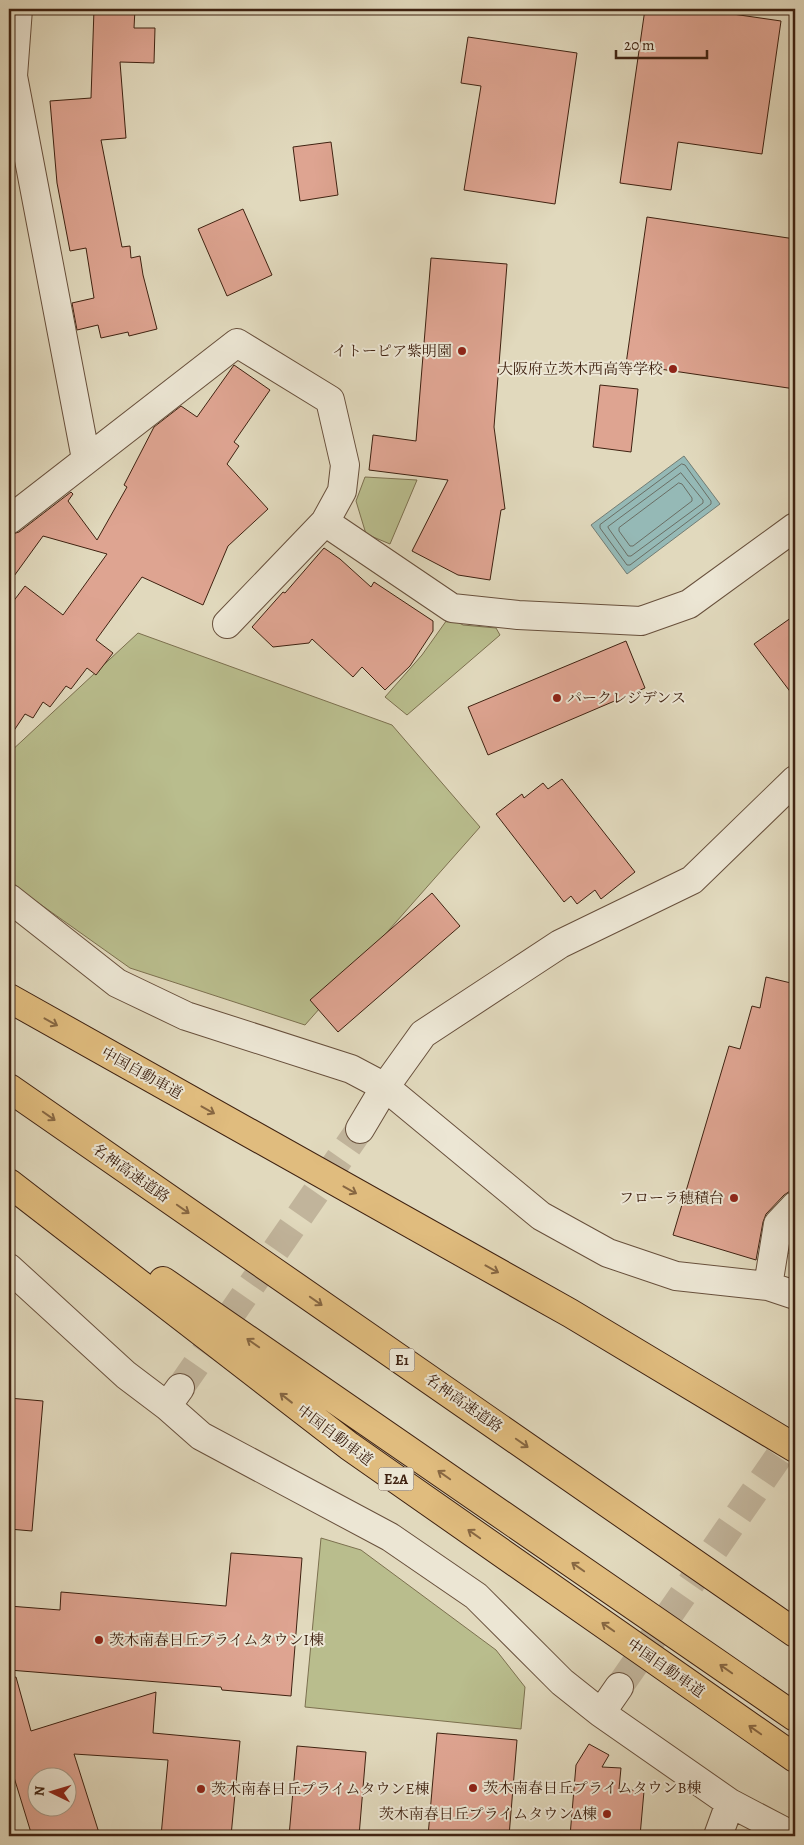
<svg xmlns="http://www.w3.org/2000/svg" width="804" height="1845" font-family="Alegreya,'Noto Serif JP',serif">
<style>
.green{fill:#b9bd8d;stroke:#7c704f}
.water{fill:#95b9b6;stroke:#737d74}
.lines{fill:none;stroke-linecap:round;stroke-linejoin:round}
.shore{stroke:#6a6e64;stroke-width:1}
.building{fill:#dea491;stroke:#3f2211;fill-rule:evenodd}
.street-tunnel{stroke:#c1b49b;stroke-width:28;stroke-dasharray:28 14;stroke-linecap:butt}
.street-casing{stroke:#68503c;stroke-width:30}
.highway-casing{stroke:#3f2211;stroke-width:30}
.street{stroke:#ece6d4;stroke-width:28}
.highway{stroke:#e0bc7e;stroke-width:28}
.oneway{stroke:#876742}
.poi-dot{fill:#8f2418;stroke:#ece6d4;stroke-width:2}
.labels{text-anchor:middle;dominant-baseline:central;stroke-width:4;stroke-linejoin:round;paint-order:stroke}
.shield{fill:#ece6d4;stroke:#735d4c;stroke-width:1}
.shield-label{font-size:14px;font-weight:bold;fill:#3f2211}
.poi-label{font-size:15px;fill:#3f2211;stroke:#ece6d4;text-anchor:end}
.street-label{font-size:15px;fill:#3f2211;stroke:#ece6d4}
</style>
<rect width="100%" height="100%" fill="#e1d9bd"/>
<filter id="stains"><feTurbulence type="fractalNoise" baseFrequency=".004" numOctaves="4"/><feColorMatrix values="0 0 0 0 .2 0 0 0 0 .09 0 0 0 0 .02 0 0 0 .5 -.17"/></filter>
<radialGradient id="worn" r=".72"><stop offset=".6" stop-color="#630" stop-opacity="0"/><stop offset="1" stop-color="#630" stop-opacity=".3"/></radialGradient>
<path class="green" d="M365,477L417,480L390,544L366,534L356,501Z
M449,617L463,625L496,628L500,635L407,715L385,697L422,655Z
M138,633L392,725L480,827L305,1025L130,968L9,882V753Z
M321,1538L361,1550L496,1650L525,1687L521,1729L305,1707Z"/>
<path class="water" d="M684,456L720,504L627,574L591,525Z"/>
<g class="lines">
<path class="shore" d="M682,464L685,465L711,501V504L630,565H627L600,528V525Z
M681,473L703,500V503L631,556H628L609,529L608,527Z
M679,483L682,484L692,498V501L633,546H630L619,531V528Z"/>
</g>
<path class="building" d="M94,9H135L134,28H155L154,63L120,62L126,138L101,140L122,247L130,246L131,258L140,256L143,275L157,329L129,336L128,332L101,338L98,325L77,330L72,303L94,298L86,248L70,251L57,183L50,101L91,98Z
M645,9H698L781,21L762,154L678,142L671,190L620,183Z
M468,37L577,53L555,204L464,190L481,86L461,83Z
M331,142L338,195L300,201L293,147Z
M243,209L272,275L227,296L198,229Z
M647,217L795,239V389L626,364Z
M431,258L507,264L494,427L505,509L501,510L490,580L458,575L412,551L448,480L369,470L373,435L416,441Z
M234,365L270,390L234,442L239,446L227,464L268,509L228,546L203,605L142,577L96,640L113,653L96,675L87,668L71,689L66,686L50,707L43,702L33,718L25,714L9,738V607L25,586L63,615L107,554L43,536L9,583V535L19,532L71,492L73,494L68,501L97,540L127,487L124,485L154,427L181,406L197,417Z
M600,385L638,389L631,452L593,447Z
M324,548L340,559L371,587L374,582L433,621V631L410,666L385,690L362,667L353,677L312,639L309,643L273,647L252,627L283,592L285,593Z
M795,615V698L754,644Z
M626,641L645,688L488,755L468,707Z
M562,779L635,872L601,899L595,890L577,904L571,896L564,902L496,814L522,794L524,798L543,783L548,789Z
M432,893L460,926L338,1032L310,1000Z
M766,977L795,984V1191H790L784,1195L766,1214L763,1222L756,1260L673,1235L729,1046L740,1049L752,1006L760,1008Z
M795,1228V1256L789,1254L793,1231Z
M9,1398L43,1401L32,1531L9,1529Z
M231,1553L302,1558L291,1696L222,1690L221,1687L9,1670V1606L60,1610L61,1592L226,1606Z
M16,1677L31,1731L156,1692L153,1733L240,1741L231,1836H161L168,1760L74,1754L100,1836H32L9,1761V1678ZM38,1778H68V1808H38Z
M437,1733L517,1740L509,1836H428Z
M589,1744L609,1755L602,1767L621,1768L619,1789L644,1791L640,1836H570L576,1765Z
M297,1746L366,1752L359,1836H289Z"/>
<g class="lines">
<path class="street-tunnel" d="M180,1388L360,1129
M619,1687L795,1433"/>
<g class="street-casing">
<path id="street" d="M18,9L13,76L86,459
M9,520L237,343L330,400L345,465L342,491L325,522L452,608L518,615L641,621L689,604L795,527
M227,624L325,522
M9,898L117,983L186,1016L351,1069L385,1087L541,1216L608,1253L676,1276L768,1286L795,1295
M360,1129L385,1087L423,1034L560,944L692,880L795,780
M9,1268L126,1375L167,1406L201,1436L390,1537L476,1596L562,1682L601,1713L730,1803L793,1836
M768,1286L778,1224L795,1206
M167,1406L180,1388
M601,1713L619,1687
M718,1836L730,1803"/>
</g>
<g class="highway-casing">
<path id="highway" d="M9,998L570,1313L795,1448
M9,1088L795,1633
M9,1183L349,1446L795,1758
M163,1281L795,1717"/>
</g>
<use href="#street" class="street"/>
<use href="#highway" class="highway"/>
</g>
<defs><path id="oneway-shaft" d="M-6 0H5M1.5-3L5.5 0L1.5 3" fill="none" stroke-width="1.6" stroke-linecap="round" stroke-linejoin="round" transform="scale(1.25)"/></defs>
<g class="oneway">
<use href="#oneway-shaft" transform="translate(51 1022) rotate(29)"/>
<use href="#oneway-shaft" transform="translate(208 1110) rotate(29)"/>
<use href="#oneway-shaft" transform="translate(49 1116) rotate(35)"/>
<use href="#oneway-shaft" transform="translate(350 1190) rotate(29)"/>
<use href="#oneway-shaft" transform="translate(183 1209) rotate(35)"/>
<use href="#oneway-shaft" transform="translate(492 1269) rotate(29)"/>
<use href="#oneway-shaft" transform="translate(316 1301) rotate(35)"/>
<use href="#oneway-shaft" transform="translate(253 1343) rotate(-145)"/>
<use href="#oneway-shaft" transform="translate(286 1398) rotate(-142)"/>
<use href="#oneway-shaft" transform="translate(522 1443) rotate(35)"/>
<use href="#oneway-shaft" transform="translate(444 1475) rotate(-145)"/>
<use href="#oneway-shaft" transform="translate(474 1534) rotate(-145)"/>
<use href="#oneway-shaft" transform="translate(578 1567) rotate(-145)"/>
<use href="#oneway-shaft" transform="translate(608 1627) rotate(-145)"/>
<use href="#oneway-shaft" transform="translate(726 1669) rotate(-145)"/>
<use href="#oneway-shaft" transform="translate(755 1730) rotate(-145)"/>
</g>
<g class="poi-dot">
<circle cx="462" cy="351" r="5"/>
<circle cx="673" cy="369" r="5"/>
<circle cx="557" cy="698" r="5"/>
<circle cx="734" cy="1198" r="5"/>
<circle cx="99" cy="1640" r="5"/>
<circle cx="473" cy="1788" r="5"/>
<circle cx="201" cy="1789" r="5"/>
<circle cx="607" cy="1814" r="5"/>
</g>
<g class="labels">
<g class="shield">
<rect x="389.5" y="1348.5" width="25" height="23" rx="4"/>
<rect x="378.5" y="1467.5" width="35" height="23" rx="4"/>
</g>
<g class="shield-label">
<text x="402" y="1360">E1</text>
<text x="396" y="1479">E2A</text>
</g>
<g class="poi-label">
<text x="452" y="351">イトーピア紫明園</text>
<text x="663" y="369">大阪府立茨木西高等学校</text>
<text x="567" y="698" text-anchor="start">パークレジデンス</text>
<text x="724" y="1198">フローラ穂積台</text>
<text x="109" y="1640" text-anchor="start">茨木南春日丘プライムタウンI棟</text>
<text x="483" y="1788" text-anchor="start">茨木南春日丘プライムタウンB棟</text>
<text x="211" y="1789" text-anchor="start">茨木南春日丘プライムタウンE棟</text>
<text x="597" y="1814">茨木南春日丘プライムタウンA棟</text>
</g>
<g class="street-label">
<text transform="translate(142 1073) rotate(29)">中国自動車道</text>
<text transform="translate(131 1173) rotate(35)">名神高速道路</text>
<text transform="translate(464 1403) rotate(35)">名神高速道路</text>
<text transform="translate(335 1435) rotate(37)">中国自動車道</text>
<text transform="translate(666 1668) rotate(35)">中国自動車道</text>
</g>
</g>
<rect width="804" height="1845" fill="none" stroke="#e1d9bd" stroke-width="30"/>
<rect x="10" y="10" width="784" height="1825" fill="none" stroke="#3f2211" stroke-width="2.5"/>
<rect x="15" y="15" width="774" height="1815" fill="none" stroke="#3f2211"/>
<g transform="translate(52 1792) rotate(275)"><circle r="24" fill="#ece6d4" stroke="#a79886"/>
<path d="M0-4L9 19L0 12L-9 19Z" fill="#8f2418"/>
<text y="-8" font-size="14" font-weight="bold" text-anchor="middle" fill="#3f2211">N</text>
</g>
<path d="M616 50v8h91v-8" fill="none" stroke="#3f2211" stroke-width="2.5"/>
<text x="624" y="50" font-size="15" fill="#3f2211" stroke="#ece6d4" stroke-width="4" paint-order="stroke">20 m</text>
<rect width="100%" height="100%" filter="url(#stains)"/>
<rect width="100%" height="100%" fill="url(#worn)"/>
</svg>
